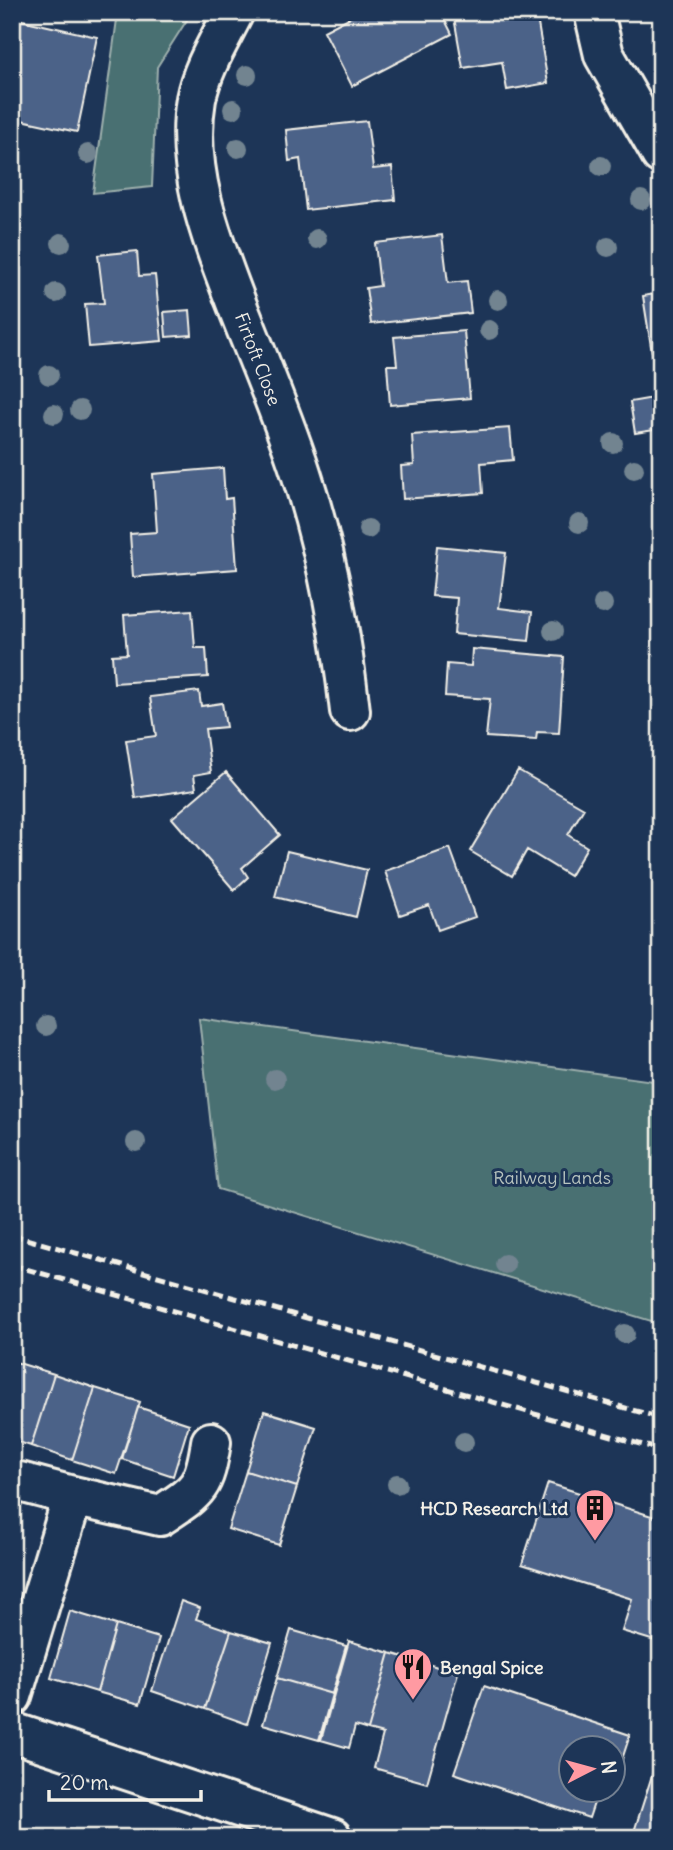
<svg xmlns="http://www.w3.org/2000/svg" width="673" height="1850" font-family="Delius,sans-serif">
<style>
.green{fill:#496f72;stroke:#9eb0ad;stroke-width:2}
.building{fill:#4c6288;stroke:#f4f1e8;stroke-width:2}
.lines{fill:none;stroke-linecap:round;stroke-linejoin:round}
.minor-casing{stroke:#f4f1e8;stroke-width:44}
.tertiary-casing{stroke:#f4f1e8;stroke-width:44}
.minor{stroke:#1d3557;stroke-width:38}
.tertiary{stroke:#1d3557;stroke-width:38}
.rail{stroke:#f4f1e8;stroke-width:5;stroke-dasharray:10 5;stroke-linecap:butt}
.tree{fill:#728490}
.labels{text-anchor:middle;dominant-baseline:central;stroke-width:6;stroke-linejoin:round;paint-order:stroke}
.street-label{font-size:18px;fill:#f4f1e8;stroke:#1d3557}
.park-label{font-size:18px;fill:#b8c4bf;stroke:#1d3557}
.poi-label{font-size:18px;font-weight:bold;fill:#f4f1e8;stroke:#1d3557;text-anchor:end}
</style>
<rect width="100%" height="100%" fill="#1d3557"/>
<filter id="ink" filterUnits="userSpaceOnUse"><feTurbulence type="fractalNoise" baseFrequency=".0143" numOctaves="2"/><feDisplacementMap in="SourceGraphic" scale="14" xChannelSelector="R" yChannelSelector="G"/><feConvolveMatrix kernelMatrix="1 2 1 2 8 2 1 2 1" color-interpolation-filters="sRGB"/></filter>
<g filter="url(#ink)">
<path class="green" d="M118,12H192L157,67L152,187L93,193Z
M199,1018L661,1082V1324L218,1189Z"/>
<path class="building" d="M360,12H441L452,34L352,86L324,31Z
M453,12H536L548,83L507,90L502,62L463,68Z
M12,18L97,37L77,132L12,118Z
M367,121L373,169L392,167L395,200L306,210L300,159L289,161L286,130Z
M442,235L448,283L467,281L471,313L371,324L366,288L380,286L375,243Z
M137,251L139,276L155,275L162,341L89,347L85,304L104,303L98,255Z
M661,293V429L635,433L630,402L659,397L643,296Z
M190,310L192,335L166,337L164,312Z
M464,331L470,398L390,405L387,365H397L394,337Z
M510,428L513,460L481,463L483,493L403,499L401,466L414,465L412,435Z
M223,468L225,499L232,498L237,569L133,577L130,534L157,532L153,474Z
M437,546L506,553L499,608L532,612L529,641L454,634L457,598L432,596Z
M192,610L195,648H206L208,677L114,683L112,655L127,654L124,615Z
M472,649L564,657L559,733L537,732L536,740L486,737L490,699L445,696L447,664L471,666Z
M199,691L201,706L222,703L226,727L205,729L211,772L194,775L196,789L135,798L126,740L156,736L150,697Z
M518,770L584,808L568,835L587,847L570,876L527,850L512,876L470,851Z
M226,772L280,835L242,868L248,877L234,890L172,818Z
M450,848L475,917L438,930L429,905L400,915L385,871Z
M287,851L367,870L356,917L275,897Z
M12,1361L54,1374L31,1446L12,1440Z
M54,1374L95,1388L72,1460L31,1446Z
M95,1388L140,1402L116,1474L72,1460Z
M138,1407L189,1424L173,1476L122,1459Z
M264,1411L316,1427L297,1487L246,1471Z
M246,1471L297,1487L279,1545L228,1529Z
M548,1483L661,1519V1643L622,1631L632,1599L522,1564Z
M181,1601L200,1608L196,1619L231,1631L205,1709L152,1691Z
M70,1611L116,1625L97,1692L51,1678Z
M116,1625L159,1638L140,1704L97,1692Z
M291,1630L346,1646L332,1694L277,1678Z
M231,1631L272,1643L247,1724L205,1709Z
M349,1641L390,1653L368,1730L355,1726L349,1748L321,1740Z
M390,1653L458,1673L427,1783L374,1768L383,1734L368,1730Z
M277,1678L332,1694L319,1740L263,1724Z
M484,1686L630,1735L614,1784V1748H572V1790H611L610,1795L598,1791L589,1818L454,1773Z
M655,1766L661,1768V1838H632Z"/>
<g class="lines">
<g class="minor-casing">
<path id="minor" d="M234,12C220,40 202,68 196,99C184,168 211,237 235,300C257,357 282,414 301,473C326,550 341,630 350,711
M594,12L604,55L661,154
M20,1482L73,1496
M12,1696L73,1496L160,1516C198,1491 204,1489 211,1442"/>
</g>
<g class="tertiary-casing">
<path id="tertiary" d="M12,1732L332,1838"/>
</g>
<use href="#minor" class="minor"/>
<use href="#tertiary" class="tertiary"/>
<path class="rail" d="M12,1235L661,1418
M12,1265L661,1450"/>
</g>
<g class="tree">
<circle cx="247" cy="75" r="10"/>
<circle cx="233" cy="109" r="10"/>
<circle cx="238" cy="148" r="10"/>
<circle cx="88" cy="154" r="10"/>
<circle cx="601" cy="166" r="10"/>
<circle cx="641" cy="200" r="10"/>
<circle cx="317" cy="239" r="10"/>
<circle cx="61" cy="243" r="10"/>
<circle cx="608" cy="247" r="10"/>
<circle cx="56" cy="293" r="10"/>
<circle cx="498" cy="300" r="10"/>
<circle cx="489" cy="330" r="10"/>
<circle cx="49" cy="375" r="10"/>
<circle cx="80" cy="410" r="10"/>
<circle cx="54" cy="414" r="10"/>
<circle cx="613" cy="443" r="10"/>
<circle cx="634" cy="469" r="10"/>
<circle cx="579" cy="523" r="10"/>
<circle cx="368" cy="529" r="10"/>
<circle cx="603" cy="604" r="10"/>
<circle cx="553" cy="631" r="10"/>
<circle cx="46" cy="1026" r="10"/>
<circle cx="275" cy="1079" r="10"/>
<circle cx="136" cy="1142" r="10"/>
<circle cx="505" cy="1264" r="10"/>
<circle cx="625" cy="1334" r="10"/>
<circle cx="464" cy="1442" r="10"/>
<circle cx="397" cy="1484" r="10"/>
</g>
</g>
<defs>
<g id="building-pin" transform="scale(2.0125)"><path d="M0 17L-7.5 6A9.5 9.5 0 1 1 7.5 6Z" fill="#ff9aa2" stroke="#1d3557"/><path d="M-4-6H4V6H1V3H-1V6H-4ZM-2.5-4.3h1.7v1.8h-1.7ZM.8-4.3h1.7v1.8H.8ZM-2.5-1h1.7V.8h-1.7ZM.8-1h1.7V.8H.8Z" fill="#111"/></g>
<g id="restaurant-pin" transform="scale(2.0125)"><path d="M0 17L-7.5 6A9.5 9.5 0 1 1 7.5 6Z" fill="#ff9aa2" stroke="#1d3557"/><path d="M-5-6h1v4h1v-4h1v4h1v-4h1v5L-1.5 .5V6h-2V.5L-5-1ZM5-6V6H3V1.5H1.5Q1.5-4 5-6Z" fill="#111"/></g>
</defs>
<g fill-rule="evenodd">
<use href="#building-pin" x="595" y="1508"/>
<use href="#restaurant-pin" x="413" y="1667"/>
</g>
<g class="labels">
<g class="street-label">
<text transform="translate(258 359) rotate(69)">Firtoft Close</text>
</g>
<g class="park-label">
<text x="552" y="1177">Railway Lands</text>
</g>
<g class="poi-label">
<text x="568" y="1508">HCD Research Ltd</text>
<text x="440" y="1667" text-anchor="start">Bengal Spice</text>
</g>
</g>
<rect width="673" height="1850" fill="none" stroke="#1d3557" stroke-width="42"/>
<rect x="21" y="21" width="631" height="1808" fill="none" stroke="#f4f1e8" stroke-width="2.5" filter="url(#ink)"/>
<g transform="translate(592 1769) rotate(84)"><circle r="33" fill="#1d3557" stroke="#738091" stroke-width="2"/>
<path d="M0-5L12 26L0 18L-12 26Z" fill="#ff9aa2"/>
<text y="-10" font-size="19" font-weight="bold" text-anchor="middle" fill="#f4f1e8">N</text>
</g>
<path d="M49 1790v10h152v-10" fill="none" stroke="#f4f1e8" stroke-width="3.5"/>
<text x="60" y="1790" font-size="21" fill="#f4f1e8" stroke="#1d3557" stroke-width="5" paint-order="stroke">20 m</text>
</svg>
